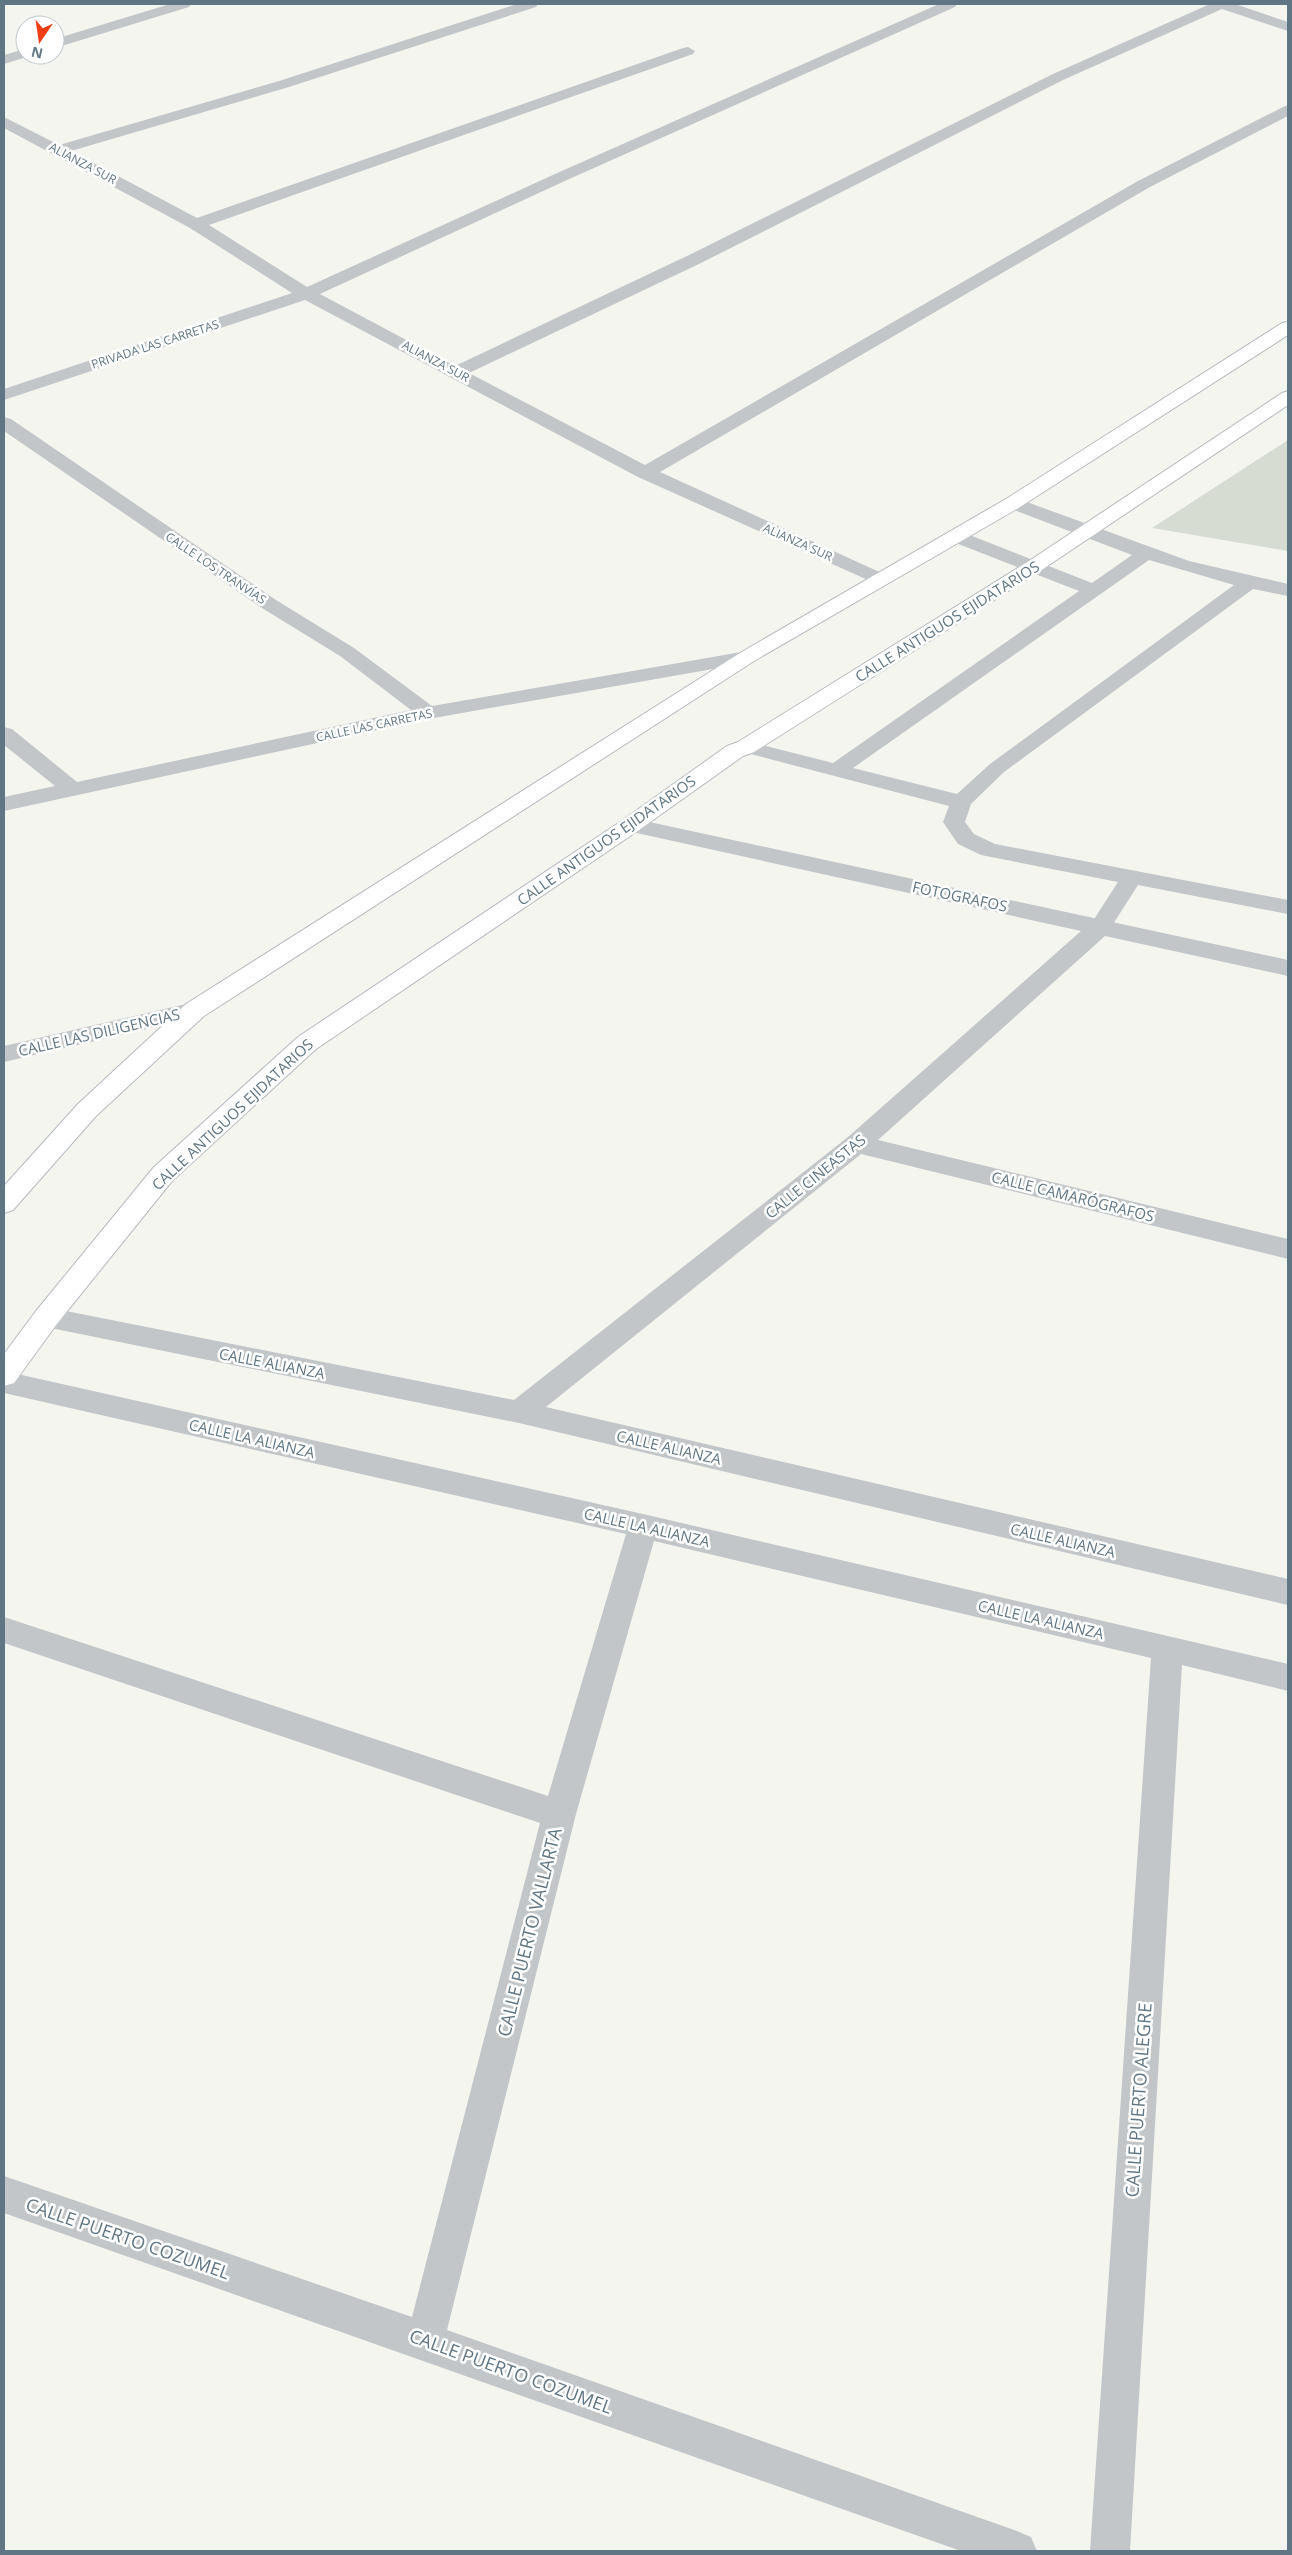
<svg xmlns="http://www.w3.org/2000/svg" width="1292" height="2555" font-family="'Open Sans',sans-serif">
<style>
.green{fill:#d6dcd1}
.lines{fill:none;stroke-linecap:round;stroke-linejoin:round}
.secondary-casing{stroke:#b4babe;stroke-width:2}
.lane{fill:#c2c6c9;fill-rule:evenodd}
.street{fill:#c2c6c9;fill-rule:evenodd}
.secondary{fill:#fff;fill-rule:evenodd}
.labels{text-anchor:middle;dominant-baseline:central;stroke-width:5;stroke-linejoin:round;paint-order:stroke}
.far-street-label{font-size:12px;fill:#617684;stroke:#fff}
.street-label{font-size:15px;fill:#617684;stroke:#fff}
.near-street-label{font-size:18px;fill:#617684;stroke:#fff}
</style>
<rect width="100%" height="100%" fill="#f5f5f0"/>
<path class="green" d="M1288,440V551L1152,528Z"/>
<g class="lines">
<g class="secondary-casing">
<path id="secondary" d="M1288,322V335L1020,507L754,661L204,1016L96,1116L13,1210L4,1213V1186L78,1104L186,1004L740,653L1006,499L1282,323Z
M1288,391V405L1040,571L754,752L743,756L639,830L316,1049L172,1181L56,1325L14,1383L4,1386V1354L36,1311L154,1167L298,1037L623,820L727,746L738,742L1026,563L1282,393Z"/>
</g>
<path class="lane" d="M1013,497L1189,561L1288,584V596L1253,589L1004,772L971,804L965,822L974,834L995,844L1288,900V914L1138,885L1108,932L1100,934L1092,932L1089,927L1118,882L981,855L958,844L943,822L949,806L739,751L736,747L739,743L746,741L833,763L1079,591L948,540L946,536L948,532H962L1092,583L1132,555L1006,507L1004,503L1006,499ZM1149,560L1234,585L990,764L957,794L853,768Z"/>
<path class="street" d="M170,4H191L189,7L55,48V39Z
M517,4H538L536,7L289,87L71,151L197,218L683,48L688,47L695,51L693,54L209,225L307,287L555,174L939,4H957L955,7L567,180L320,294L455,366L689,255L1053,74L1210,4H1235L1288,22V31L1222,9L1063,80L701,263L469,373L645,465L1138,181L1283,107L1288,105V116L1150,187L660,472L886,575L889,579L886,583L879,585L638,477L305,300L4,400V389L292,293L190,228L4,128V117L59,145L279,81Z
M25,49V55L30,56L4,64V55Z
M4,417L11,419L276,600L354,648L432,706L747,651L754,653L758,657L754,661L747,663L428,719L4,811V797L55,786L4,745V727L12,729L77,782L411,710L340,656L262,608L4,431Z
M631,818L1288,960V976L1105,936L878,1140L1288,1239V1259L861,1154L546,1407L1288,1579V1605L519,1423L36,1325L32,1318L36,1311L46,1307L514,1400L848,1137L1081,931L623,830L620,825L623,820Z
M195,1002L204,1004L207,1010L204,1016L4,1062V1046Z
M4,1371L643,1514L1288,1664V1691L1182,1665L1130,2551H1090L1151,1658L654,1541L576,1814L447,2330L1017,2531L1031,2537L1037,2551H961L4,2213V2176L412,2317L540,1823L4,1643V1617L548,1796L626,1534L4,1393Z"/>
<use href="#secondary" class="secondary"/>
</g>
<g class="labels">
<g class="far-street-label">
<text transform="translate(83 163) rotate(28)">ALIANZA SUR</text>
<text transform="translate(155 344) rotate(-18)">PRIVADA LAS CARRETAS</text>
<text transform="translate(436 361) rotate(28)">ALIANZA SUR</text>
<text transform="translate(798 542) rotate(24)">ALIANZA SUR</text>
<text transform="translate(216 568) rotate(34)">CALLE LOS TRANVÍAS</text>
<text transform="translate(374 725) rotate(-12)">CALLE LAS CARRETAS</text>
</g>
<g class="street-label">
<text transform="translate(947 621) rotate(-32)">CALLE ANTIGUOS EJIDATARIOS</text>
<text transform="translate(606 840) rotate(-35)">CALLE ANTIGUOS EJIDATARIOS</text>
<text transform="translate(960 896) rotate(12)">FOTOGRAFOS</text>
<text transform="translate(99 1032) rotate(-13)">CALLE LAS DILIGENCIAS</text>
<text transform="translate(232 1114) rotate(-43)">CALLE ANTIGUOS EJIDATARIOS</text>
<text transform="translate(815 1176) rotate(-39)">CALLE CINEASTAS</text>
<text transform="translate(1073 1196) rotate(14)">CALLE CAMARÓGRAFOS</text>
<text transform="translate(272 1363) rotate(11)">CALLE ALIANZA</text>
<text transform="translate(252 1438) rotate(13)">CALLE LA ALIANZA</text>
<text transform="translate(669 1447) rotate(13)">CALLE ALIANZA</text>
<text transform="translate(647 1527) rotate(13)">CALLE LA ALIANZA</text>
<text transform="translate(1063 1540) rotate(13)">CALLE ALIANZA</text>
<text transform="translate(1041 1619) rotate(13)">CALLE LA ALIANZA</text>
</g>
<g class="near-street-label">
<text transform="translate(529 1932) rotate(-76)">CALLE PUERTO VALLARTA</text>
<text transform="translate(1138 2100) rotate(-86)">CALLE PUERTO ALEGRE</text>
<text transform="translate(128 2238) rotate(19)">CALLE PUERTO COZUMEL</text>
<text transform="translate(511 2371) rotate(20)">CALLE PUERTO COZUMEL</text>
</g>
</g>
<rect width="1292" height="2555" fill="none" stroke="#617684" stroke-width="10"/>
<g transform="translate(40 40) rotate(193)"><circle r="24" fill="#ffffff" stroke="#c0c8ce"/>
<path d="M0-4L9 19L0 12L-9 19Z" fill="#ef3e16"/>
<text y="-8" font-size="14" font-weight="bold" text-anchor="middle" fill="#617684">N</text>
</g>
</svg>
